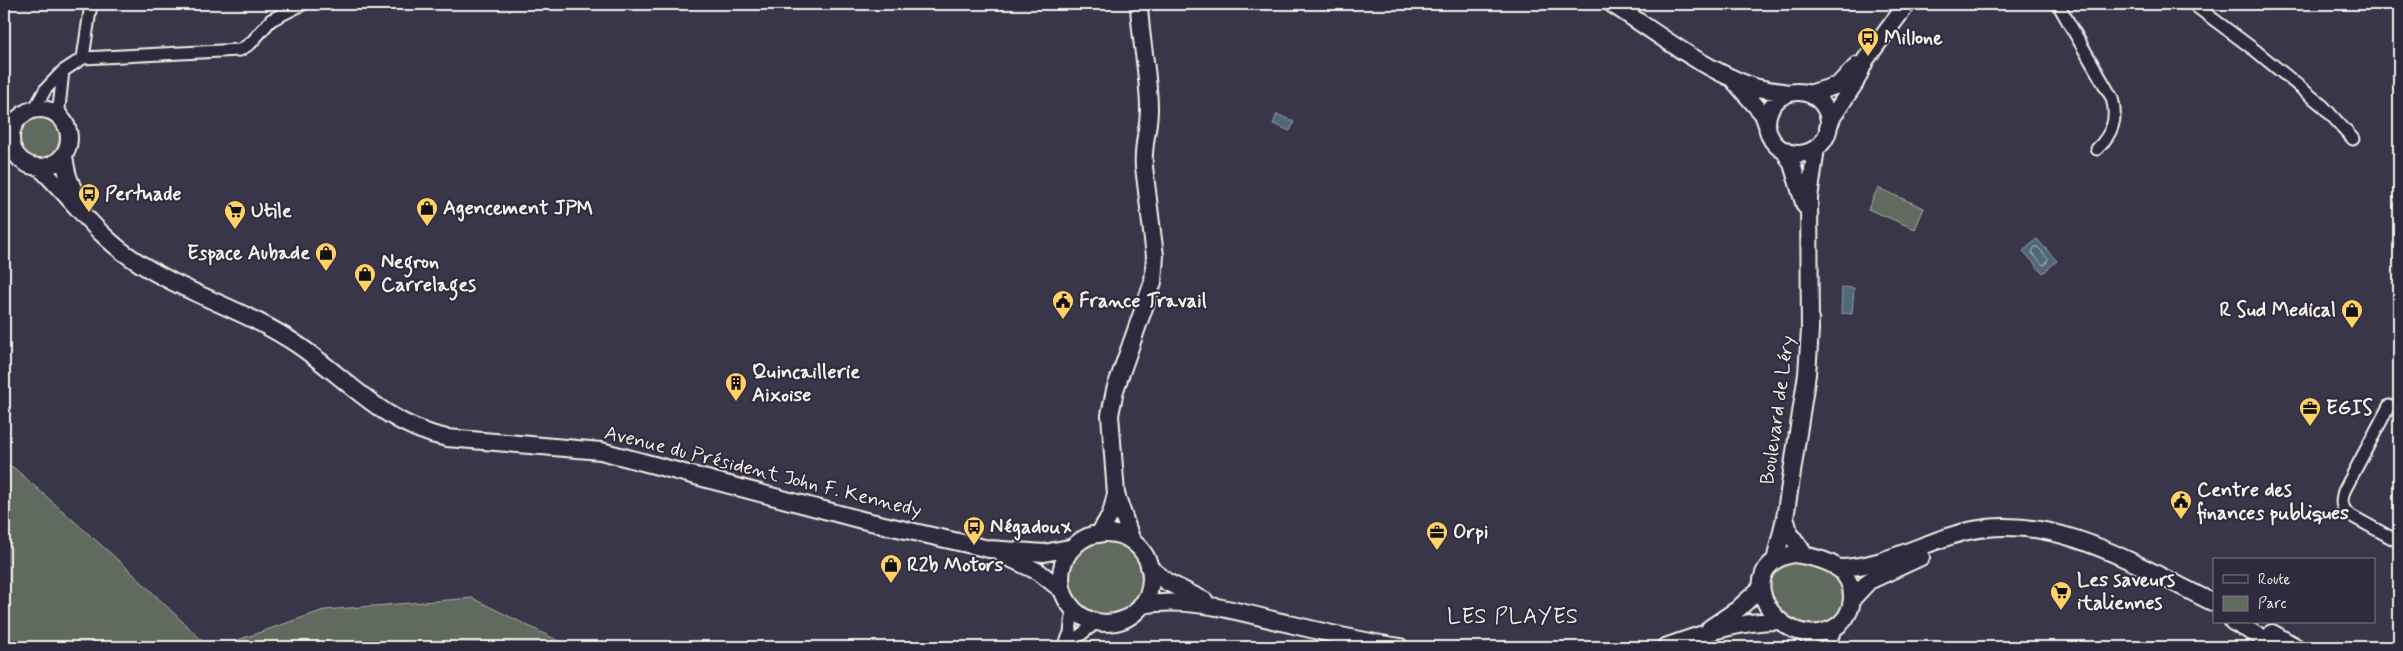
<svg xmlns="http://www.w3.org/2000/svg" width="2403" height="651" font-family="Mynerve,sans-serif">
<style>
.green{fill:#616a5f;stroke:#aaaea4}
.water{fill:#506977;stroke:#929fa4}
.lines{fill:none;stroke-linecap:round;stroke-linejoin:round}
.shore{stroke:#b2bbbb;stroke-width:1}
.street-casing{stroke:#f4f1e8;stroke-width:15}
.secondary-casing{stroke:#f4f1e8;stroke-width:20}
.street{stroke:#2f2a3d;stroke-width:11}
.secondary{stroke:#2f2a3d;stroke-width:16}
.labels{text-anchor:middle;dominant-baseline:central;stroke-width:4;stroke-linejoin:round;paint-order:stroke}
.poi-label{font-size:20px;font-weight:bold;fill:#f4f1e8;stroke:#2f2a3d;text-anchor:start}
.street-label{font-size:20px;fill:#f4f1e8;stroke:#2f2a3d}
.quarter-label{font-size:22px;letter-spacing:1px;fill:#f4f1e8;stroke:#2f2a3d}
</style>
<rect width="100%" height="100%" fill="#3a364a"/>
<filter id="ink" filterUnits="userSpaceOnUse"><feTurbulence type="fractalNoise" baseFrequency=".02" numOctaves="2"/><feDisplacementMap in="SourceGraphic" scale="10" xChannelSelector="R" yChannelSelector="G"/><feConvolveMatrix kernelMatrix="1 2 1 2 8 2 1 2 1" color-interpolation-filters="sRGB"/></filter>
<g filter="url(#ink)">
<path class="green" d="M11 138a29 29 0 1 1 58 0a29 29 0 1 1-58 0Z
M1878,188L1924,208L1915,229L1868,209Z
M4,466L13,467L127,568L209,647H4Z
M1061 578a45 45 0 1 1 90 0a45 45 0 1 1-90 0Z
M1775,561H1825L1853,598L1825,632L1778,621L1765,576Z
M472,598L571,647H218L324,610Z"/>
<path class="water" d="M1277,114L1294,122L1290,131L1273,124Z
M2037,239L2057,261L2043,273L2023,251Z
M1842,287L1854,288L1852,314L1841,313Z"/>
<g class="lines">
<path class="shore" d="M2035,247H2038L2048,259L2045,265L2042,264L2032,253Z"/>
<g class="street-casing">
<path id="street" d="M2058,4L2112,98C2118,119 2112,134 2097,149
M2193,4L2256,51L2323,106L2353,139
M83,58L91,4
M34,110L45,90L63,71L83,58L240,50L251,43L271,20L303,4
M62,119L59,108L63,71
M2389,406L2344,491C2341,501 2341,507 2348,514L2399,542
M1802,632L1813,647
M1064,647L1070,633L1073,608
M1065,647L1097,622
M1829,647L1836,627"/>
</g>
<g class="secondary-casing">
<path id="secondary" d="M1612,4C1657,33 1701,68 1751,86C1763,90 1777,91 1789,93
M1735,82L1763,114L1767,125
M1767 123a31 31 0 1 1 62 0a31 31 0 1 1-62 0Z
M1809,94L1838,85L1858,65
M11 138a29 29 0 1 1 58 0a29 29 0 1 1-58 0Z
M1828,128L1833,116L1855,83L1866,59L1907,4
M1784,150L1792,164L1805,206
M64,155C66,172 69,184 79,199
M39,167C71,197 96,235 133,259C185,294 247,310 298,345C349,380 384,425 447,438L601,451L862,520L989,549L1044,553L1074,547
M1785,518L1790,534L1806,556
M1061 578a45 45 0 1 1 90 0a45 45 0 1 1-90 0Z
M1099,534L1111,514L1116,494
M1132,541L1116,494L1110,415L1115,390L1153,282L1155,256L1144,167C1142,147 1149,128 1149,109C1149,74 1140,39 1139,4
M1794,554C1809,556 1826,559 1838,568C1860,586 1855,619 1830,630C1776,651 1727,566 1794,554Z
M1003,555L1039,572L1063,591
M1775,561L1785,518L1807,374L1810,330L1809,198L1816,148
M1149,567L1167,582L1205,601
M1837,568C1884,568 1924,541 1968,531C2055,511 2139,567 2214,603
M1853,598L1869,581L1921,557
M1141,605C1186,597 1230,609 1273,620C1315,630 1357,641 1400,647
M2233,622L2280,647
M1710,628L1738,609L1761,588
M2272,633L2296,647
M1665,647C1701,634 1739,621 1778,621"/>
</g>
<use href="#street" class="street"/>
<use href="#secondary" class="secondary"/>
</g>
</g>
<defs>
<g id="bus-pin" transform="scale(1.125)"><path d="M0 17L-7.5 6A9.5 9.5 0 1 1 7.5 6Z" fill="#ffd166" stroke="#2f2a3d"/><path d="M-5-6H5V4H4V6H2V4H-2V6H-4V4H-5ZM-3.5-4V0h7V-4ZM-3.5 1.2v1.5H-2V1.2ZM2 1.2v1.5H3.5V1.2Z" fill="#111"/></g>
<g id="shop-pin" transform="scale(1.125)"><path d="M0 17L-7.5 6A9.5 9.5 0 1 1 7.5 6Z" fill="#ffd166" stroke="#2f2a3d"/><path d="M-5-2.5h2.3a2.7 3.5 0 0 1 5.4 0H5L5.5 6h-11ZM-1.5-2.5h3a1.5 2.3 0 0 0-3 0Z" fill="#111"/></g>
<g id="supermarket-pin" transform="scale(1.125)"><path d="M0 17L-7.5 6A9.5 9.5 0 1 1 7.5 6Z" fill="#ffd166" stroke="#2f2a3d"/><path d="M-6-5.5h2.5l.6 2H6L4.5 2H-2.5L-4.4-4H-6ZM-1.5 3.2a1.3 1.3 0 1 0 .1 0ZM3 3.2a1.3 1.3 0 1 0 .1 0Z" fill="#111"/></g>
<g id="civic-pin" transform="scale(1.125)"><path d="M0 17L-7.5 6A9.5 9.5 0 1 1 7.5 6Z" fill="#ffd166" stroke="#2f2a3d"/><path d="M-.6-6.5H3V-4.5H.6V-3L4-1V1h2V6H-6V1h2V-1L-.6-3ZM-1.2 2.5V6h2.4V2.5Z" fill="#111"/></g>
<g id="building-pin" transform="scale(1.125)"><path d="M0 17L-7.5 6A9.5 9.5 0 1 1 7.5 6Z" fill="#ffd166" stroke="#2f2a3d"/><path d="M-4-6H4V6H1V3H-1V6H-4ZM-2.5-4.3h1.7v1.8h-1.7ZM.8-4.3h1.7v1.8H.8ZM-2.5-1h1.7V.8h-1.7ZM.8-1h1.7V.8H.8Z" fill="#111"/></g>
<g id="office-pin" transform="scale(1.125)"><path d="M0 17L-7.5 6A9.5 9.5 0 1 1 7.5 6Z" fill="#ffd166" stroke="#2f2a3d"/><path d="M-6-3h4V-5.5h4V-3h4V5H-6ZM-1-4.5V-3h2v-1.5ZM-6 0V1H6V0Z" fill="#111"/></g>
</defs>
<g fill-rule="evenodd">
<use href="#bus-pin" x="1868" y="38"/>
<use href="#bus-pin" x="89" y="194"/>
<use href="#shop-pin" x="427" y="208"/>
<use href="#supermarket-pin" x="235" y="211"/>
<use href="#shop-pin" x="326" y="253"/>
<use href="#shop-pin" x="365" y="274"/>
<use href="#civic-pin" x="1063" y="301"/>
<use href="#shop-pin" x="2352" y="310"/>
<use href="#building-pin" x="736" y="383"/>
<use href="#office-pin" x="2310" y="408"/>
<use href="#civic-pin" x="2181" y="501"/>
<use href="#bus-pin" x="974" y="527"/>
<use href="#office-pin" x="1437" y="532"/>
<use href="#shop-pin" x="891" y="565"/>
<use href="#supermarket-pin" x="2061" y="592"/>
</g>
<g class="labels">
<g class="poi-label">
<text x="1884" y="38">Millone</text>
<text x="105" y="194">Pertuade</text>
<text x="443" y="208">Agencement JPM</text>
<text x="251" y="211">Utile</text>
<text x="310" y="253" text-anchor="end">Espace Aubade</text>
<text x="381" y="262">Negron<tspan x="381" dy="23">Carrelages</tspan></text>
<text x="1079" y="301">France Travail</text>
<text x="2336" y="310" text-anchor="end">R Sud Medical</text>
<text x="752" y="372">Quincaillerie<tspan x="752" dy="23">Aixoise</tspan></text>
<text x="2326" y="408">EGIS</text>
<text x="2197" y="490">Centre des<tspan x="2197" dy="23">finances publiques</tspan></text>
<text x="990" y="527">Négadoux</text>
<text x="1453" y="532">Orpi</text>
<text x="907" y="565">R2b Motors</text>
<text x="2077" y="580">Les saveurs<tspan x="2077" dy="23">italiennes</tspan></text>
</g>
<g class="street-label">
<text transform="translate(1778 410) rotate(-82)">Boulevard de Léry</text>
<text transform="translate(763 472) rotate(14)">Avenue du Président John F. Kennedy</text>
</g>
<g class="quarter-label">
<text x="1513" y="617">LES PLAYES</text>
</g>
</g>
<rect width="2403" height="651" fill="none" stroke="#2f2a3d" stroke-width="20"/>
<rect x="10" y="10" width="2383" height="631" fill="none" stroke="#f4f1e8" stroke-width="2" filter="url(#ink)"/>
<rect x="2213" y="558" width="162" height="65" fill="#2f2a3d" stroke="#7e7a81"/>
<rect x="2223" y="575" width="25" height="8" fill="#2f2a3d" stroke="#7e7a81"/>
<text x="2258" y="584" font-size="15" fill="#f4f1e8">Route</text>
<rect x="2223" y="596" width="25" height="15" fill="#616a5f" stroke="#7e7a81"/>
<text x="2258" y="608" font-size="15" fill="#f4f1e8">Parc</text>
</svg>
